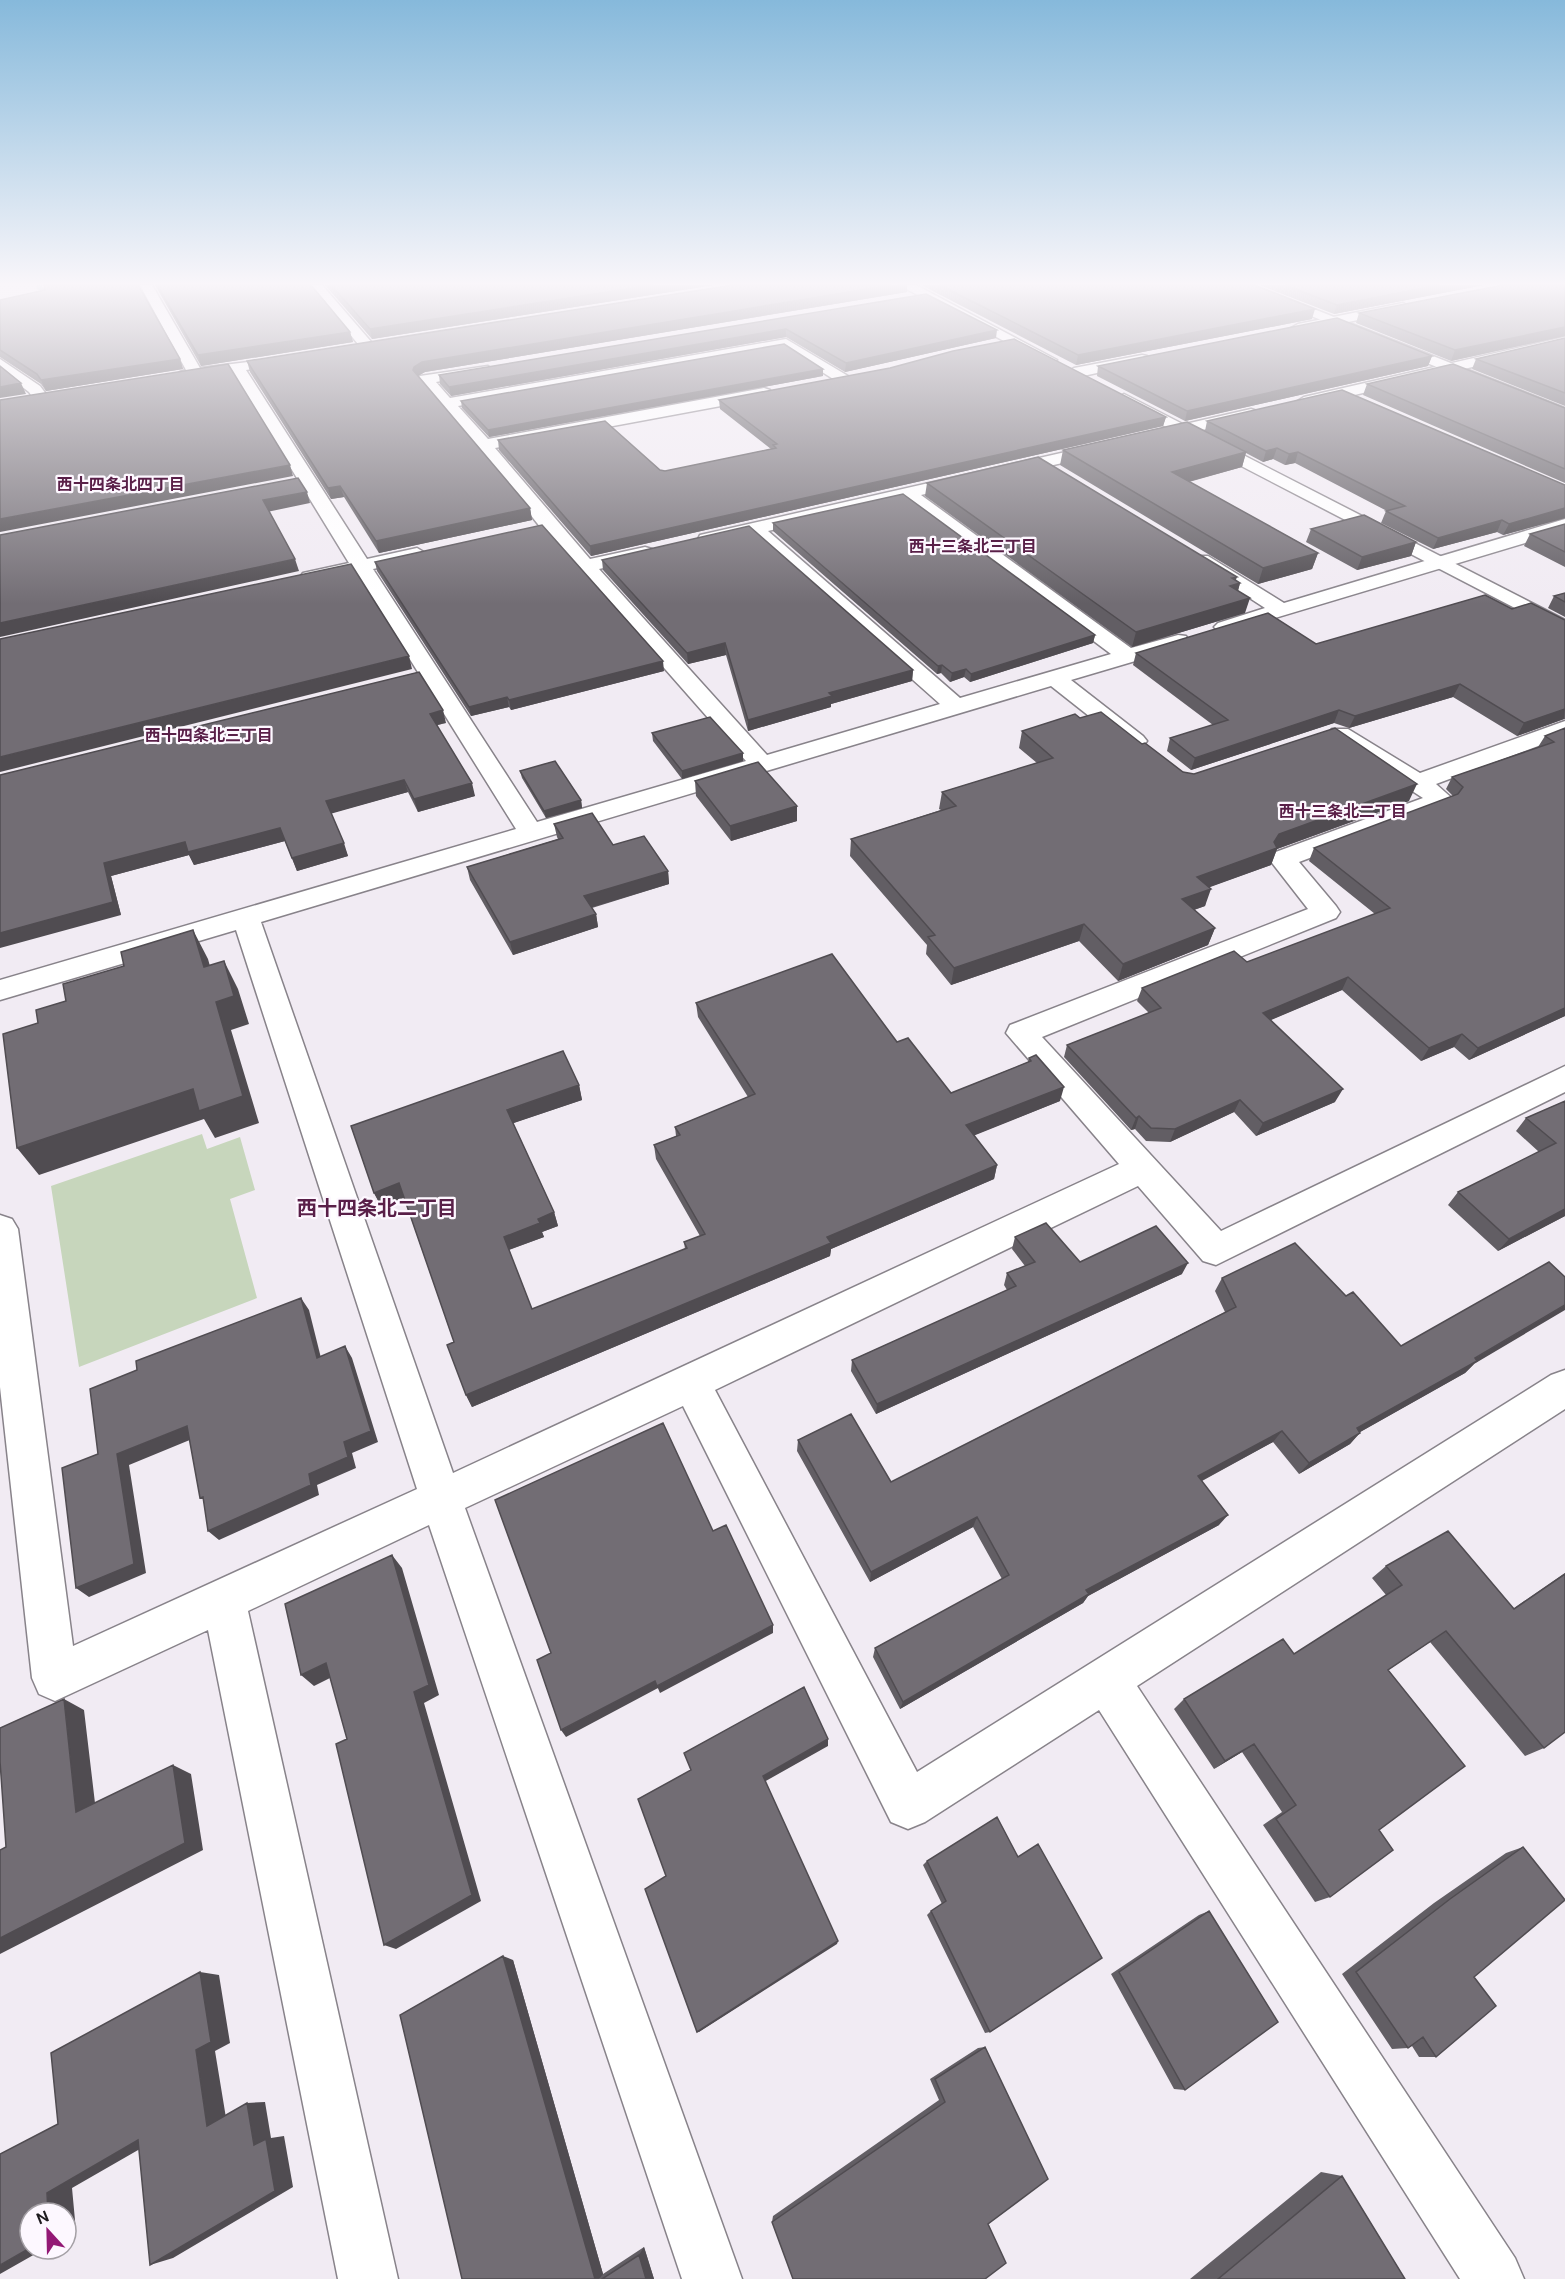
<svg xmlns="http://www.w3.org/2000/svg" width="1565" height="2279" font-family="'DM Sans','Noto Sans JP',sans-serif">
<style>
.green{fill:#c7d6bc}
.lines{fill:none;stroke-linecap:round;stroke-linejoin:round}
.stream{fill:#719095;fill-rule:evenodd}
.street-casing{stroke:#88838a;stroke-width:3}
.secondary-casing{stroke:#88838a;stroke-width:3}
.primary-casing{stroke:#88838a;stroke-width:3}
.street{fill:#fff;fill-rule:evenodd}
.secondary{fill:#fff;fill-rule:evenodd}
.primary{fill:#fff;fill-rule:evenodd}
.wall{fill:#625e64}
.shaded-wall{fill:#504c51}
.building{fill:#726d74;stroke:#504c51;stroke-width:1.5}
.labels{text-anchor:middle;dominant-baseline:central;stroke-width:4.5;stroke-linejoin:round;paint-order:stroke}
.far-neighbourhood-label{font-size:16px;font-weight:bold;fill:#591f48;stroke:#fdf8ff}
.neighbourhood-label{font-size:20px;font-weight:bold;fill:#591f48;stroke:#fdf8ff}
</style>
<rect width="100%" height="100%" fill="#f1ebf3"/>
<path class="green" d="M202,1134L207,1149L240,1137L255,1190L230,1199L257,1298L79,1367L51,1186Z"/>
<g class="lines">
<path class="stream" d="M36,285H42V287L64,298L59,299L37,289Z"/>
<g class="street-casing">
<path id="street" d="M140,285H152L200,368L297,356L299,359L297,362L246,370L367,559L417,548L427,554L424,558L373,569L537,822L746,761L541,528L478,449L420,382L417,379L420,376L488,366L491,369L488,372L436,382L450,398L786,339L848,376L851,379L848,382H838L784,348L458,406L488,439L764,388L770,390L772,393L770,396L764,398L495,448L590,559L645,547L652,549L655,553L652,557L599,569L767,755L940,704L750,535L707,545L700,543L698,539L700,535L1105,443L1111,444L1113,448L1111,452L921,495L1131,648L1178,635L1186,636L1189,641L1186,646L1071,680L1143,736L1147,741L1143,746H1127L1051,686L261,922L453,1473L1119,1164L1006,1033L1010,1025L1308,909L1269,859L1273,853L1423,798L1332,739L1328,734L1332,729H1348L1420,773L1565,721V736L1436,784L1454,800L1450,805L1299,862L1336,906L1340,912L1336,918L1042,1037L1221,1231L1565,1066V1092L1216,1265L1203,1261L1138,1186L715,1390L917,1772L1551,1375L1565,1370V1409L1137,1686L1515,2258L1524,2279H1460L1099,1710L925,1822L908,1829L891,1822L683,1406L465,1508L742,2279H682L429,1525L248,1611L398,2279H338L208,1630L55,1701L39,1694L32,1678L0,1387V1215L12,1219L18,1229L73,1646L417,1489L236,930L0,1000V980L516,829L356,573L310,583L303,581L300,577L303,573L349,563L232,372L196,379L180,378L177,375L180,372L186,370ZM904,499L1111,654L960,698L768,531Z
M309,285H322L373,344L375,347L373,350H363Z
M1403,303L1410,307L1408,310L1298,332L1291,328L1298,324Z
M1565,337V345L1304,407L1296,402L1304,397Z
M1142,355L1147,356L1149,359L1147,362L1074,378L1066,373L1074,368Z
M0,359L40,386L49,398L47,401H35L29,392L0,370Z
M1251,409L1257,411L1259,414L1257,417L1152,442L1144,437L1146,433Z
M1565,519V531L1225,633L1218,631L1214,627L1218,623L1265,608L1191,560L1194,556H1208L1284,603Z"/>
</g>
<g class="secondary-casing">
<path id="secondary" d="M899,285H916L1057,360L1055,363H1045Z
M1124,394L1565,620V634L1118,402L1116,399Z"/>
</g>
<g class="primary-casing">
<path id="primary" d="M1235,285H1253L1565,408V419Z"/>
</g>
<use href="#street" class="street"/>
<use href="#secondary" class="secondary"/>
<use href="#primary" class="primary"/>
</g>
<path class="wall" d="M155,285H311L350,332L353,342L201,366Z
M325,285H714L372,339Z
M733,285H907V292L425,372L418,376L530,508L532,520L379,553L344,497L331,499L250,372L247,361Z
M921,285H1254L1312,319L1076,365Z
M1259,285H1484L1334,314Z
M1565,285V336L1451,361L1356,323L1359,313Z
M926,294L996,338L845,372L786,337L451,396L440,384L439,375Z
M0,300L180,359L183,369L46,391L41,384L0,357Z
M1565,338V406L1472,369L1476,359Z
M1432,356L1428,366L1185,421L1097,376L1098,366Z
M823,376L489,437L462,408L461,401Z
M1367,384L1565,408V483L1363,395Z
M719,400L1166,417L1163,426L591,556L499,450L498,440L665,471L771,449L720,409Z
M1207,421L1565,485V518L1503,535L1497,532L1433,549L1381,523L1386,511H1387L1295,463L1285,465L1273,459L1263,462L1246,453L1242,467L1189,482L1318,553L1312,569L1258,584L1060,465L1063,450L1205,431Z
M927,483L1236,580L1240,583L1238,591L1245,613L1132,647L925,496Z
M773,523L1095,635L1093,643L970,682L964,677L950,682L941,673L937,674L773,531Z
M1565,524V567L1524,546L1530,534Z
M1311,529L1416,542L1411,556L1357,570L1306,542Z
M602,560L913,670L912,681L831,704V707L748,731L726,655L688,664L603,570Z
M375,562L664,671L511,710L509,707L471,716L377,571Z
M1565,593V617L1548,608L1554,596Z
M1512,609L1565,620V719H1564L1517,736L1453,697L1349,728L1334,723L1191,770L1167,751L1170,738L1213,725L1133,665L1136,653L1316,644Z
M1080,718L1142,744L1183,772L1194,774L1409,801L1277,849L1271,865L1209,887L1205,906L1194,910L1215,928L1208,945L1118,981L1079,941L951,985L926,954L927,945L850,856L851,839L941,810L939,809L942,792L1037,763L1019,748L1022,731Z
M446,723L437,725L475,796L418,812L408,792L331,813L348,856L297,871L285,841L194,865L189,855L111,876L121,915L0,775Z
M1565,728V1016L1469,1060L1454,1047L1421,1061L1342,990L1270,1020L1335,1102L1256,1136L1234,1112L1170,1142L1146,1141L1135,1129L1131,1130L1064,1057L1067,1045L1149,1013L1137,1001L1142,988L1247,962L1375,914L1309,861L1314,848L1453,796L1446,789L1452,777L1538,747L1545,736Z
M652,733L743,753V761L682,779L653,741Z
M520,771L581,800L582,808L546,818L522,778Z
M695,781L797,806V821L731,841L696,796Z
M554,824L613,845L668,871L669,884L592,908L596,914L598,927L513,955L470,880L467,867L558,839L557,837Z
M696,1003L897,1042L951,1093L1028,1062L1029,1058L1060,1101L974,1135L997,1165L994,1179L831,1249L830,1256L472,1407L466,1395L454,1342L404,1198L381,1206L374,1193L579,1085L582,1100L513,1123L554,1212L558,1226L542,1232L544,1237L509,1250L532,1309L685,1249L684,1242L700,1236L656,1159L654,1145L676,1136L675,1127L748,1097L698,1017Z
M1565,1101V1216L1498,1251L1448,1205L1458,1192L1539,1152L1516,1131L1526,1118Z
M1015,1237L1080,1262L1182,1274L876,1414L851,1371L852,1360L1007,1290L1004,1285L1007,1273L1025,1266L1012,1249Z
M1222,1278L1346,1296L1401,1346L1474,1364L1465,1373L1360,1432L1350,1444L1299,1474L1273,1442L1202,1481L1219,1525L1088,1596L1083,1603L900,1709L873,1657L875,1648L1002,1579L973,1527L870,1582L797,1451L798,1440L891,1482L1225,1312L1215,1291Z
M1386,1566L1514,1608L1565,1573V1732L1544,1748L1525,1756L1430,1642L1388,1670L1379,1830L1330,1897L1315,1902L1263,1825L1282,1812L1242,1752L1214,1769L1174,1709L1184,1699L1294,1654L1386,1595L1372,1578Z
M1523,1847L1474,1977L1436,2057H1419L1412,2046L1408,2048L1392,2049L1342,1974L1434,1903L1506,1853Z
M1018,1857L990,2032L985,2033L927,1915L931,1911L942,1904L923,1865L927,1861Z
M1209,1911L1185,2090L1174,2089L1111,1974L1199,1915Z
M513,1960L603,2274L644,2247L654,2279H462Z
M985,2047L988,2224L772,2222L773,2216L939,2100L930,2079L978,2048Z
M1321,2172L1342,2176L1405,2279H1190Z"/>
<path class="shaded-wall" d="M653,285H714L372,339L370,329Z
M892,285H907V292L425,372L416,377L413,370L414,367L422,362Z
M1440,285H1484L1334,314L1337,305Z
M1315,309L1312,319L1076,365L1078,355Z
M1565,327V336L1451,361L1455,350Z
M786,329V337L451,396L449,387Z
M997,330L996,338L845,372L846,363Z
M350,332L353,342L201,366L198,355Z
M1432,356L1428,366L1185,421L1187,411Z
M180,359L183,369L46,391L41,380Z
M823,369V376L489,437L488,430Z
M21,383L26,394L0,398V387Z
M1166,417L1163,426L591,556L590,546Z
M1277,448L1273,459L1263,462L1266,451Z
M1246,452L1242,467L1169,487L1172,472Z
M1298,452L1295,463L1285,465L1289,454Z
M290,465L293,476L0,532V519Z
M340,486L344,497L331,499L328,488Z
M307,492L310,503L267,512L263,500Z
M530,508L532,520L379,553L376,541Z
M1565,508V518L1503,535L1509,524Z
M1502,520L1497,532L1433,549L1438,538Z
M1416,542L1411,556L1357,570L1362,557Z
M1318,553L1312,569L1258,584L1263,568Z
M295,559L299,571L0,637V623Z
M1237,577L1234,585L1240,583L1236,597L1226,600L1232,578Z
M1250,598L1245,613L1132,647L1136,632Z
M1095,635L1093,643L970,682L971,674Z
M725,643L726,655L688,664L687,653Z
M409,656L412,669L0,772V757Z
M663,661L664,671L511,710L509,700Z
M942,665L941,673L937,674L938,666Z
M966,669L964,677L950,682L952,673Z
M913,670L912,681L831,704V707L748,731V720L829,693Z
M1460,684L1453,697L1349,728L1355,716Z
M507,697L509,707L471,716L469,707Z
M1565,709L1564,719L1517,736L1524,723Z
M443,710L446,723L433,726L430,714Z
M1339,710L1334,723L1191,770L1195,758Z
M743,753V761L682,779V771Z
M404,780L408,792L330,814L326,801Z
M472,783L475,796L418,812L414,799Z
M1417,784L1409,801L1277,849L1271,865L1191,894L1197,877L1274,842L1279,834Z
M581,800L582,808L546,818L544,811Z
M797,806V821L731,841L730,826Z
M280,828L285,841L194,865L189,855L111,876L121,915L0,948V933L104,863L185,842Z
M344,843L348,856L297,871L292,858Z
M668,871L669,884L586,909L584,896Z
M1211,889L1205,906L1176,916L1182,899Z
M596,914L598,927L513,955L510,942Z
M1084,924L1079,941L951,985L954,968Z
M1215,928L1208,945L1118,981L1123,964Z
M193,930L208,959L218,995L204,967Z
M224,961L238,989L249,1024L231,1030L259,1123L215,1138L204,1119L39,1175L17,1148L216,1002Z
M1348,977L1342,990L1257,1026L1263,1013Z
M1565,1008V1016L1469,1060L1478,1048Z
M1462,1034L1454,1047L1421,1061L1429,1048Z
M579,1085L582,1100L511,1124L507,1110Z
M1064,1087L1060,1101L963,1140L966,1125Z
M1343,1089L1335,1102L1256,1136L1263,1123Z
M1240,1100L1234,1112L1170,1142L1175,1129Z
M1139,1116L1135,1129L1131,1130L1136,1118Z
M997,1165L994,1179L831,1249L830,1256L472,1407L466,1395L827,1237Z
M399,1183L405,1197L381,1206L374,1193Z
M1565,1209V1216L1498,1251L1509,1239Z
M554,1212L558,1226L542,1232L544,1237L508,1250L504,1237L538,1219Z
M1188,1263L1182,1274L876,1414L877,1404Z
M301,1298L309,1310L324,1370L317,1358Z
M1565,1305V1310L1474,1364L1465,1373L1346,1440L1357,1428Z
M345,1346L352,1358L378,1442L352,1453L356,1468L317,1485L319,1495L219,1540L208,1531L309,1474L344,1442Z
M187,1426L197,1437L129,1465L146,1573L89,1597L76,1588L117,1454Z
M1282,1431L1273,1442L1190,1487L1198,1476Z
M1360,1433L1350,1444L1299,1474L1309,1463Z
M1228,1515L1219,1525L1088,1596L1083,1603L900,1709L903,1702L1086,1590Z
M977,1517L973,1527L870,1582L871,1572Z
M392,1555L402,1568L439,1695L424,1703L481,1901L396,1949L384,1945L414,1692Z
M773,1625V1633L660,1693L657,1686Z
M326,1663L338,1674L314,1686L301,1675Z
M655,1681L658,1688L566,1737L561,1730Z
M64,1699L84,1710L97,1820L76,1812Z
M828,1739V1746L764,1782L763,1776Z
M1254,1744L1242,1752L1214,1769L1225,1761Z
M173,1765L191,1774L203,1850L0,1954V1938Z
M838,1941L837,1944L699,2032H697Z
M503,1956L513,1960L603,2274L599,2279H595Z
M200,1972L219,1975L230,2043L215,2051L227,2124L207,2126L196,2050Z
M265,2102L271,2138L284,2136L293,2187L173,2258L150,2265L254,2145L247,2103Z
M159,2138L72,2188L76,2231L66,2237V2213H48L47,2193L138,2140Z
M644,2247L654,2279H646L639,2255Z
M30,2248L44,2249L0,2274V2265Z"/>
<path class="building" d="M44,285H138L180,359L41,380L37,374L0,350V300L45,290Z
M157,285H311L350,332L198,355Z
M331,285H653L370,329Z
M733,285H892L422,362L414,367L413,370L530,508L376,541L340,486L328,488L247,361Z
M940,285H1254L1315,309L1078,355Z
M1285,285H1440L1337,305Z
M1503,285H1565V327L1455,350L1359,313Z
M926,294L997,330L846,363L786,329L449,387L439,375Z
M1337,318L1432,356L1187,411L1098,366Z
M1565,338V393L1476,359Z
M1014,339L1166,417L590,546L498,440L605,421L660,470L665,471L776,448L773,445L777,444L719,400L890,368L953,351Z
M784,344L823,369L488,430L461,401Z
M228,364L290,465L0,519V400Z
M1453,364L1565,408V469L1367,384Z
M0,366L21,383L0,387Z
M1342,390L1565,485V508L1509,524L1502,520L1438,538L1386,511L1405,506L1298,452L1289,454L1277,448L1266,451L1207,421Z
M1187,422L1246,452L1172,472L1318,553L1263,568L1063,450Z
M1038,457L1237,577L1232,578L1240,583L1230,586L1250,598L1136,632L927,483Z
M298,478L307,492L263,500L295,559L0,623V535Z
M903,494L1095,635L971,674L966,669L952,673L942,665L938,666L773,523Z
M1364,515L1416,542L1362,557L1311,529Z
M1565,524V552L1530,534Z
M542,525L663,661L509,700L507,697L469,707L375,562Z
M749,526L913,670L829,693L832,696L748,720L725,643L687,653L602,560Z
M351,564L409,656L0,757V639Z
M1565,593V602L1554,596Z
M1485,595L1512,609L1531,603L1565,620V709L1524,723L1460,684L1355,716L1339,710L1195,758L1170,738L1228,720L1136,653L1268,613L1316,644Z
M419,672L443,710L430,714L472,783L414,799L404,780L326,801L344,843L292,858L280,828L188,852L185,842L104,863L113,902L0,933V775Z
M1101,712L1142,744L1145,743L1183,772L1194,774L1335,728L1417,784L1279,834L1274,842L1277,848L1197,877L1211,889L1182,899L1215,928L1123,964L1084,924L954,968L928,937L935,935L851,839L956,806L942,792L1053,758L1022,731L1075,714L1080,718Z
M710,717L743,753L682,771L652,733Z
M1565,728V1008L1478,1048L1462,1034L1429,1048L1348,977L1263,1013L1343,1089L1263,1123L1240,1100L1175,1129L1151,1128L1139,1116L1136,1118L1067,1045L1161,1008L1142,988L1234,951L1247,962L1390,908L1314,848L1458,794L1463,787L1452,777L1554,742L1545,736Z
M555,761L581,800L544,811L520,771Z
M758,762L797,806L730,826L695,781Z
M592,813L613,845L644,836L668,871L584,896L596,914L510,942L467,867L563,838L554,824Z
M193,930L204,967L224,961L234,996L216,1002L243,1096L199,1111L193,1089L17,1148L3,1034L38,1023L36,1010L66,1001L63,984L124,966L121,952Z
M832,954L897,1042L908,1038L951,1093L1031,1061L1029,1058L1036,1055L1064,1087L966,1125L997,1165L827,1237L831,1243L466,1395L447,1345L454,1342L399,1183L374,1193L351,1126L563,1051L579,1085L507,1110L554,1212L538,1219L540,1223L504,1237L532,1309L687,1248L684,1242L705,1234L654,1145L680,1135L675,1127L755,1094L696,1003Z
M1565,1101V1209L1509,1239L1458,1192L1556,1143L1526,1118Z
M1046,1223L1080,1262L1156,1226L1188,1263L877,1404L852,1360L1016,1286L1007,1273L1035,1262L1015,1237Z
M1295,1243L1346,1296L1353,1292L1401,1346L1549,1262L1565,1277V1305L1475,1358L1477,1361L1357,1428L1360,1433L1309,1463L1282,1431L1198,1476L1228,1515L1086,1590L1089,1594L903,1702L875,1648L1009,1575L977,1517L871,1572L798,1440L851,1414L891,1482L1236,1307L1222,1278Z
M301,1298L317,1358L345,1346L371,1431L344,1442L348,1457L309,1474L311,1485L208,1531L203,1497L200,1498L187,1426L117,1454L134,1564L76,1588L62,1468L98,1454L90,1389L137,1370L136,1361Z
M663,1423L713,1531L726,1525L773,1625L657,1686L655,1681L561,1730L537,1660L551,1653L495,1500Z
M1448,1531L1514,1609L1565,1574V1732L1544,1748L1446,1631L1388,1670L1465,1766L1379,1830L1393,1850L1330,1897L1276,1819L1296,1805L1254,1744L1225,1761L1184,1699L1283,1639L1294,1654L1402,1585L1386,1566Z
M392,1555L429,1685L414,1692L472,1895L384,1945L336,1744L347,1739L326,1663L301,1675L285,1604Z
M804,1687L828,1739L763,1776L838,1941L697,2032L645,1889L666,1876L638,1799L691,1770L684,1753Z
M64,1699L76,1812L173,1765L185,1843L0,1938V1850L6,1847L0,1761V1728Z
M997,1817L1018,1857L1038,1844L1102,1958L990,2032L931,1911L946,1901L927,1861Z
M1523,1847L1565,1900L1474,1977L1496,2006L1436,2057L1423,2037L1408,2048L1356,1972L1450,1899Z
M1209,1911L1278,2022L1185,2090L1119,1972Z
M503,1956L595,2279H462L400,2015Z
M200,1972L211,2042L196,2050L207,2126L247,2103L254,2145L266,2139L275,2191L150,2265L138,2140L47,2193L48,2213H30V2248L0,2265V2154L58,2124L51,2053Z
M985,2047L1048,2179L988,2224L1006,2263L985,2279H793L772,2222L945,2102L935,2079Z
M1342,2176L1405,2279H1218Z
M639,2255L646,2279H602Z"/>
<linearGradient id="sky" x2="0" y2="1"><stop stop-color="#86b9db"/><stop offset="0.47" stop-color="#f9f6fa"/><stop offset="1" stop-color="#f9f6fa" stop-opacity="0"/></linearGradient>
<rect width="1565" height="604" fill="url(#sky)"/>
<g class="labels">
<g class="far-neighbourhood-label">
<text x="121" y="484">西十四条北四丁目</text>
<text x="973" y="546">西十三条北三丁目</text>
<text x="209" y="735">西十四条北三丁目</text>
<text x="1343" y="811">西十三条北二丁目</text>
</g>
<g class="neighbourhood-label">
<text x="377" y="1208">西十四条北二丁目</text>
</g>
</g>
<g transform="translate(48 2231) rotate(338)"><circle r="28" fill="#fdf8ff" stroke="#a4a0a5" stroke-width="1.5"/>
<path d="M0-4.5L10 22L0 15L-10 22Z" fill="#931975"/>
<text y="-9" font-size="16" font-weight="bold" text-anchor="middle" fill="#1e1c1f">N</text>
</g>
</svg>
